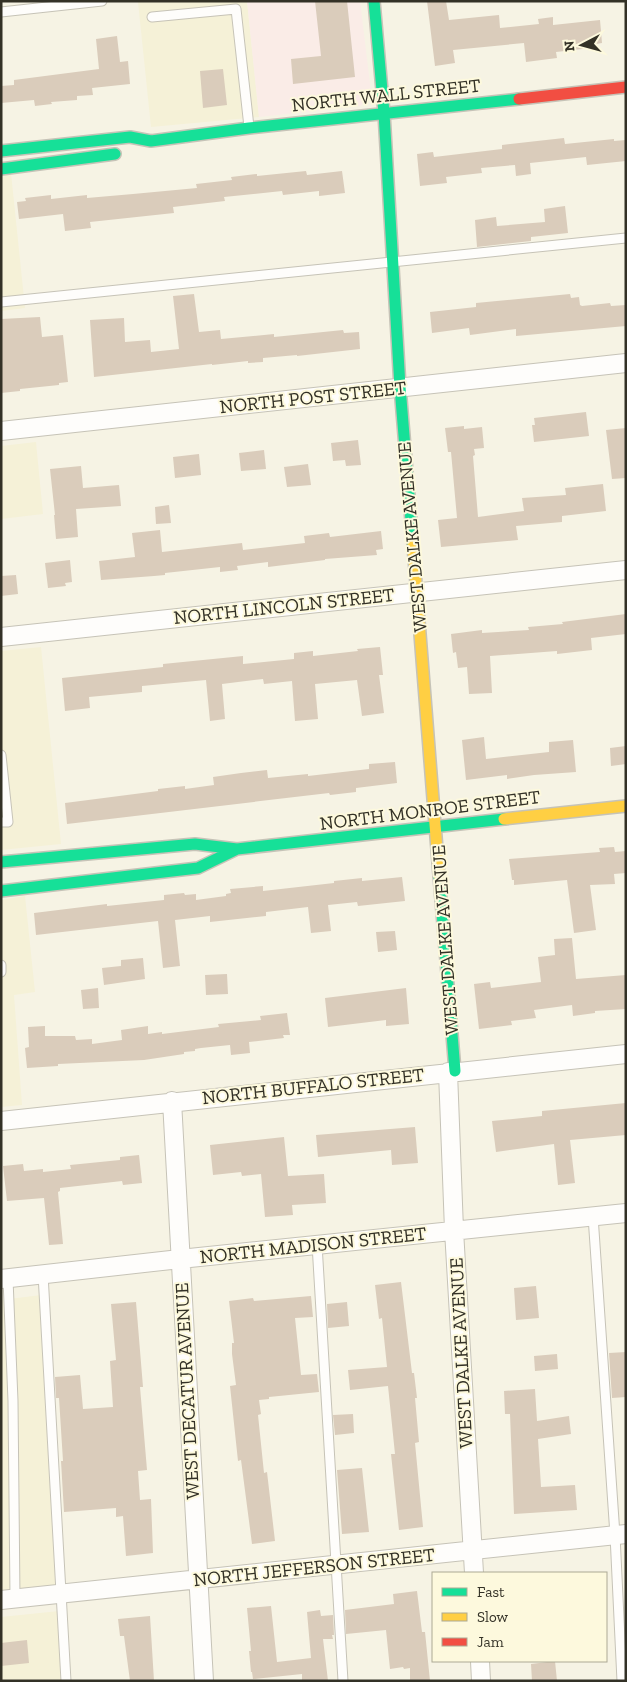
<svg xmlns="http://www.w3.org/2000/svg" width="627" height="1682" font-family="'Zilla Slab',serif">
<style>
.built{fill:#f5f1d7}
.education{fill:#faece7}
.building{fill:#daccbb}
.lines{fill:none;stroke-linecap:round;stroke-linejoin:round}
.lane-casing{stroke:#c6c3b7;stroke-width:11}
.street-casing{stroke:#c6c3b7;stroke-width:20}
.fast-casing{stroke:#c6c3b7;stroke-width:14}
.slow-casing{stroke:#c6c3b7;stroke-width:14}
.jam-casing{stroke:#c6c3b7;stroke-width:14}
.lane{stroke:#fefdfb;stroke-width:9}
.street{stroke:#fefdfb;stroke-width:18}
.fast{stroke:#16e098;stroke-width:11}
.slow{stroke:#ffcf43;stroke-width:11}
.jam{stroke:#f24e42;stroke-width:11}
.labels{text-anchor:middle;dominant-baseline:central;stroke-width:4;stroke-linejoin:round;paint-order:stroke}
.street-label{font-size:19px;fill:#333126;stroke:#fdf9dd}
</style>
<rect width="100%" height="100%" fill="#f6f3e4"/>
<path class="built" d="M144,1H247L259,117L151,127L138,2Z
M11,173L25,308L1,311V174Z
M36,442L43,514L1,519V446Z
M41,647L61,844L1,850V651Z
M25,896L35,992L14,995L22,1105L1,1107V900Z
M41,1295L57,1586L1,1592V1300Z
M59,1611L63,1681H1V1617Z"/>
<path class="education" d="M247,1H360L371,92L369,99L360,106L259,117Z"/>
<path class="building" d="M315,1H347L355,77L293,84L291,59L321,56Z
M427,1H446L449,20L499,15L500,28L539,24L538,19L553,17V25L600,20L602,43L590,45L591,48L556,52L557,58L526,62L524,43L453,50L455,63L435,66Z
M117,36L120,62L128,61L130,84L92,88L93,95L77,96V100L51,102L52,104L35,106L34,100L1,103V86L14,85V80L99,69L96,39Z
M223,69L227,105L203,108L200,71Z
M564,138L565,144L614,139V141L626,140V161L587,165L586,157L530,163L531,174L516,176L515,165L481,168L482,173L446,177L447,183L420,186L417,154L433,152L434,157L502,149V145Z
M306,171L307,175L342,171L345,193L319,196V191L283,195L282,191L224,197L225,201L173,207L174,213L90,222L91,228L65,231L63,214L19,219L17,202L26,201L25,198L51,195V199L87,195V198L133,194L197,188L196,184L232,180L231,177L257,174V176Z
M565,206L568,233L531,237V241L477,247L475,220L496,217L497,226L545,222L544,209Z
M194,294L199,332L220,330L221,339L274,334V337L343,330L344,333L359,332L360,349L297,356V355L263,358V362L248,363V361L212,365V364L94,377L90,320L124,318L125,342L150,340L151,352L179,349L173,296Z
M570,294L571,298L579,297L580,305L582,306L610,303L611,306L626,305V326L516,336V329L470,335L469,328L432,333L430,312L476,307V303Z
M40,317L42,337L63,335L68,382L59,383V385L20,389V391L1,393V319Z
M586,412L589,436L534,442L532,425H535L534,418Z
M464,426V429L482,427L484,448L474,449L475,455L473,456L478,517L524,511L522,498L566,495L565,488L603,484L606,511L562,516V522L516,526L518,540L441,547L438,520L457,518L451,452H448L445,428Z
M626,428V478L612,479L606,430Z
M358,440L361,465L346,466L345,460L333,461L331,443Z
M264,450L266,469L241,471L239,453Z
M199,454L201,475L175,478L173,457Z
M308,464L311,485L287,487L284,467Z
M81,466L83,488L119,485L121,506L76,509L78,537L56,539L54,515H55L50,469Z
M169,505L171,523L156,524L155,507Z
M160,530L162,552L242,543L243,550L305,543L304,536L329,533L330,537L381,531L383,549L376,550L377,555L325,559V560L268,567V562L237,566L238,570L220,572V567L165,573V575L154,576L101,580L99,561L135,557L132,533Z
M70,560L72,582L65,583L66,586L48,588L45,563Z
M16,575L18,594L1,596V576Z
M626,614V634L591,638L592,650L557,654V651L490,656L492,693L469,694L467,667L458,668L456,652L453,653L451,634L482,630V633L529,630L528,627L563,624L562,622Z
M380,647L383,675H379L384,713L362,716L357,680L315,684L318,719L295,721L292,681L264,684L263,679L222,684L225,719L210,721L206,680L142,686V692L89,697L90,708L65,711L62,678L163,667V664L243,656V664L294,659V653L313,651V656L358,651L357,649Z
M484,737L486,759L549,752V742L573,740L576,772L534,775L507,779V775L466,780L462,740Z
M626,746V764L611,766L610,748Z
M395,762L397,783L356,788V792L330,795L329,793L67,824L65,803L158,791V789L185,786V789L214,785L213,777L241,773L267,770L268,778L308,774V776L369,769V764Z
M614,847L615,852L626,851V873L614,874L615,884L590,885L596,930L574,933L567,880L514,885V880H512L509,859L600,852L599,848Z
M402,877L405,901L358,906L357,902L328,905L331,931L311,933L308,907L266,912V916L210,922V916L175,920L180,966L163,968L158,921L36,935L34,913L107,904V906L164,900V895L184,893L185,895L196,894V900L226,896V894L231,893L230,889L263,886V891L334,883V881L362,878V881Z
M395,931L397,950L378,952L376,932Z
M572,938L576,979L626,975V1009L595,1011V1013L573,1016L572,1005L534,1010L536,1018L511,1021L512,1025L479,1029L474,984L490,982L491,988L541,982L538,957L555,955L554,939Z
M143,958L145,979L104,985L102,968L121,966V960Z
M227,974L228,994L206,995L205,975Z
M98,988L99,1008L83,1009L81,990Z
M406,988L409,1024L386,1026V1020L328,1027L325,998Z
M287,1013L290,1035H283L284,1038L249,1042L250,1053L231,1055L230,1045L201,1048L195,1049V1051L184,1052V1054L144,1060L58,1064V1066L27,1068L25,1048L29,1047L28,1027L45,1026V1036H75L76,1040L92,1039V1044L122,1040L121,1030L148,1026V1034L162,1032V1034L219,1027L218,1024L261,1020L260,1016Z
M626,1103V1135L570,1140L575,1183L558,1185L554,1144L496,1152L492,1121L542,1116V1111Z
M415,1127L418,1163L392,1165L391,1150L318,1157L316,1135Z
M284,1137L288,1176L324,1174L326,1203L292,1205L293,1215L265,1217L261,1174L242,1176L241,1172L213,1175L210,1145Z
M139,1155L142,1183L123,1185L122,1181L60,1188V1191L58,1192L63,1244L49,1245L44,1198L7,1201L3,1166L23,1164L24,1171L43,1169V1172L71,1169L70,1165L120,1160V1157Z
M401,1282L412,1373H414L417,1398H415L419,1442L415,1443L423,1527L399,1530L391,1454H395L388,1386L350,1390L348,1370L387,1367L382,1318L379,1319L375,1285Z
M536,1286L539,1318L516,1320L514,1288Z
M311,1296L313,1317L295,1318L301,1375L317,1374L319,1392L269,1397V1399L259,1400L261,1414L258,1415L264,1473L267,1472L275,1541L252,1544L241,1460L238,1461L230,1386L236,1385L232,1354V1343H234L229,1301L253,1298L254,1301Z
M136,1302L143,1387H140L147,1470L138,1471L140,1500L151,1499L153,1553L126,1556L123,1516L116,1517V1508L64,1512L61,1461H63L59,1398H56L55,1377L80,1375L83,1409L113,1407L110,1361L116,1360L111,1304Z
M347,1302L349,1326L328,1328L327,1304Z
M626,1352V1397L612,1398L609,1353Z
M557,1354L558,1369L535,1371L534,1356Z
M535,1389L537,1421L569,1416L571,1434L538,1439L541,1487L575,1485L577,1510L514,1514L510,1414H505L504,1391Z
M353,1414L354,1433L335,1435L333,1415Z
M362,1468L369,1532L342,1534L337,1470Z
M417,1591L422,1632H425L430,1681H410V1668L404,1669L403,1667L390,1669L386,1630L346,1634L345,1610L394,1604L393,1594Z
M271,1606L277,1662L311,1658L307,1612L320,1610L321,1616L333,1615L334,1635H332L333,1639H323L328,1681H302V1674L253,1679L252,1672H251L249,1651H251L247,1608Z
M150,1616L154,1681H130L124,1636H120L118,1619Z
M27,1640L29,1663L1,1666V1643Z
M555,1661L557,1681H532L531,1664Z"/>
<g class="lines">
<g class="lane-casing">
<path id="lane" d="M1,12L102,1
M152,17L236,9L249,127
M1,302L626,238
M1,755L8,822H1
M1,965V972
M593,1216L615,1535L622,1681
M317,1244L343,1681
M43,1274L66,1681
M8,1279L13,1401L15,1598"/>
</g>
<g class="street-casing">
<path id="street" d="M1,431L626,363
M1,637L626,570
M448,1072L454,1230L474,1573
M172,1101L204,1681
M1,1121L626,1054
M1,1279L180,1259L626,1213
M1,1600L626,1534
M480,1661L481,1681"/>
</g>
<g class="fast-casing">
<path id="fast" d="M374,1L384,113L400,387L413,545
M1,151L130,137L151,141L249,128L519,99
M1,169L115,154
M1,862L195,844L237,849L504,819
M439,875L455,1071
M1,891L198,868L237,849"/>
</g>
<g class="slow-casing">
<path id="slow" d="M413,545L439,875
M504,819L626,806"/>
</g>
<g class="jam-casing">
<path id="jam" d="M519,99L626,87"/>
</g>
<use href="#lane" class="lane"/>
<use href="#street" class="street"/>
<use href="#fast" class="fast"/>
<use href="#slow" class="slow"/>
<use href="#jam" class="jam"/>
</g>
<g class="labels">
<g class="street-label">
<text transform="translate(386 95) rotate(-6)">NORTH WALL STREET</text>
<text transform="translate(313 397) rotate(-6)">NORTH POST STREET</text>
<text transform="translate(412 537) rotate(-95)">WEST DALKE AVENUE</text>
<text transform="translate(284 606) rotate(-6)">NORTH LINCOLN STREET</text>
<text transform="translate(430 810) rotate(-7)">NORTH MONROE STREET</text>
<text transform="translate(445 940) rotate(-94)">WEST DALKE AVENUE</text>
<text transform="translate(313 1086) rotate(-6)">NORTH BUFFALO STREET</text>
<text transform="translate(313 1245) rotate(-6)">NORTH MADISON STREET</text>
<text transform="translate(461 1353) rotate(-93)">WEST DALKE AVENUE</text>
<text transform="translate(187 1391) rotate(-93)">WEST DECATUR AVENUE</text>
<text transform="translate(314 1567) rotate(-6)">NORTH JEFFERSON STREET</text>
</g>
</g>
<rect width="627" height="1682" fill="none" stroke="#333126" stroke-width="5"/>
<rect x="432" y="1572" width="175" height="90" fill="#fdf9dd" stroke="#aca994"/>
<rect x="442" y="1588" width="25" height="8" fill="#16e098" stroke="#aca994"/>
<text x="477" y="1597" font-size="15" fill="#333126">Fast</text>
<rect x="442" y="1613" width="25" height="8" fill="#ffcf43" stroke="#aca994"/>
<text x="477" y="1622" font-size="15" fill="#333126">Slow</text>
<rect x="442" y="1638" width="25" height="8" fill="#f24e42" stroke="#aca994"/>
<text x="477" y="1647" font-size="15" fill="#333126">Jam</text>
<g transform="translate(582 45) rotate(264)" stroke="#fdf9dd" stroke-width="4" paint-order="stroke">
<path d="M0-4L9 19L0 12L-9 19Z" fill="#333126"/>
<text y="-8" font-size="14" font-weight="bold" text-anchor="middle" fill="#333126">N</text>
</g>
</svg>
